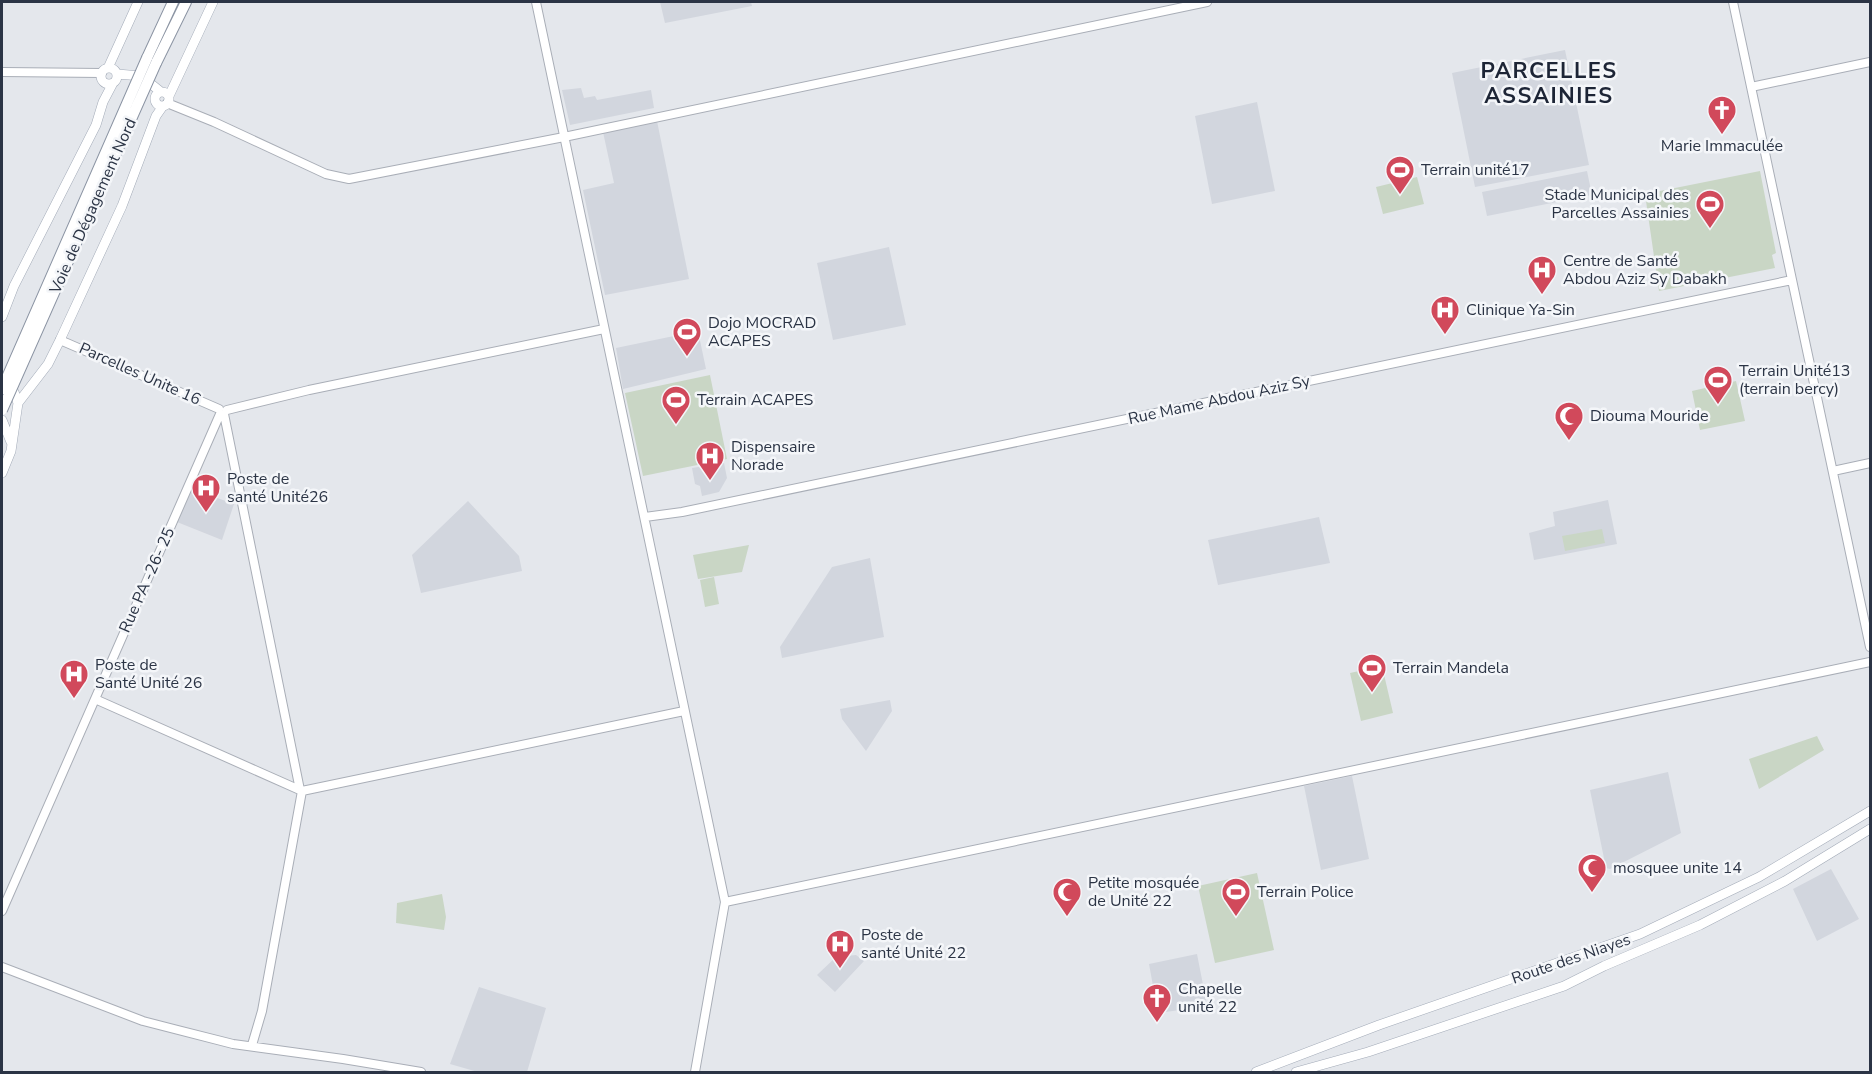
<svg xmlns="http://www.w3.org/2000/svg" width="1872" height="1074" font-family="'Nunito Sans',sans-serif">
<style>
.built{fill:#d2d6de}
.green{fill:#c9d6c5}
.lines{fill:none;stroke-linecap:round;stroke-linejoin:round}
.secondary-casing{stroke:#a9aeb7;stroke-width:10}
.primary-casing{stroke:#a3abb8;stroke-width:10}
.highway-casing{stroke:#8b94a3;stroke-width:12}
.secondary{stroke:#fff;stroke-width:8}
.primary{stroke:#fff;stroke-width:9}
.highway{stroke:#fff;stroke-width:10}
.highway-bridge-casing{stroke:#8b94a3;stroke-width:12;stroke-linecap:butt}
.highway-bridge{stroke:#fff;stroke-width:10}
.labels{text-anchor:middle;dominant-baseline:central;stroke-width:5;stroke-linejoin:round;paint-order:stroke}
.poi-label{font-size:16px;fill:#2b3445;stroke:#f4f6f9;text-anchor:start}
.street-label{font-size:16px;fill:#2b3445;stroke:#f4f6f9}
.district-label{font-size:22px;font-weight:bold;letter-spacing:1.5px;fill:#1d2536;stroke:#f4f6f9}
</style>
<rect width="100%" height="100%" fill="#e4e7ec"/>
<path class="built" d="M660,2H751L752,6L665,23Z
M1565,50L1589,165L1475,187L1452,73Z
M581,88L584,98L595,96L597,100L651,90L654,108L570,125L562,90Z
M1257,102L1275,191L1212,204L1195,116Z
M657,121L689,279L605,295L583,190L614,183L603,132Z
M1587,171L1592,195L1487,216L1482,192Z
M889,247L906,325L833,340L817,263Z
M698,331L706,369L623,389L616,348Z
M724,463L727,478L719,492L702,496L700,486L695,484L692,468Z
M192,489L234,504L222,540L177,522Z
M1608,500L1617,544L1534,560L1529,533L1555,526L1553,512Z
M468,501L519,556L522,571L421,593L412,555Z
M1319,517L1330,563L1218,585L1208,540Z
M870,558L884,637L782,658L780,647L832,567Z
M890,700L892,711L866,751L842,719L840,709Z
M1668,772L1681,833L1610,869L1606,868L1590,790Z
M1352,776L1369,859L1321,870L1304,786Z
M1831,869L1859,919L1817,941L1793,889Z
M1197,954L1206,1000L1180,1005V1010L1158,1013L1149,964Z
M856,955L864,961L835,992L817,975L836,957Z
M479,987L546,1008L527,1072H478L450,1064Z"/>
<path class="green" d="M1760,171L1776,253L1772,255L1775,268L1659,291L1645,194Z
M1417,177L1424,204L1383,214L1376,187Z
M710,375L727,459L643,476L625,393Z
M1736,381L1745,421L1700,430L1692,391Z
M1602,529L1605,543L1565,551L1562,536Z
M749,545L742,572L698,579L693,555Z
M714,577L719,604L705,607L700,580Z
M1382,666L1393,713L1361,721L1350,673Z
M1817,736L1824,750L1759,789L1749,759Z
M1257,873L1274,950L1215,963L1198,886Z
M442,894L446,917L444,930L396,923L397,903Z"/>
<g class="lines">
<g class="secondary-casing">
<path id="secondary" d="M536,2L725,902L695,1072
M1733,2L1870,647
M2,72L102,73
M1751,87L1870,62
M167,103L214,122L326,174L349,179L564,137L1207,2
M60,340L219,409
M227,410L309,390L604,329
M224,414L300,790
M1833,471L1870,463
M645,517L682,512L1792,280
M95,699L302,791L684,711
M725,902L1870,662
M2,911L220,414
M2,967L143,1021L178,1030L233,1044L343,1059L421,1072
M252,1045L262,1011L302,791"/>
</g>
<g class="primary-casing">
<path id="primary" d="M101 76a8 8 0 1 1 16 0a8 8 0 1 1-16 0Z
M108,68L138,2
M117,74L141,76L161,92
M155 99a7 7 0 1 1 14 0a7 7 0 1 1-14 0Z
M169,96L213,2
M2,317L14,286L96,125L103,102L113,83
M18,403L48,364L60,340L122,206L156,116L163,106
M2,420L11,442
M2,473L11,451L18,403L14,392L6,388
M1256,1072L1379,1025L1640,934L1759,877L1870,811
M1296,1072L1368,1052L1564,986L1604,966L1700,925L1785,881L1870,829"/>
</g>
<g class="highway-casing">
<path id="highway" d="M147,58L173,2
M156,63L186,2"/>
</g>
<use href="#secondary" class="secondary"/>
<use href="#primary" class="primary"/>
<use href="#highway" class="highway"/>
<g class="highway-bridge-casing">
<path id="highway-bridge" d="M2,389L147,58
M2,410L156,63"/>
</g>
<use href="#highway-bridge" class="highway-bridge"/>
</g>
<defs>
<g id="church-pin" transform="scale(1.5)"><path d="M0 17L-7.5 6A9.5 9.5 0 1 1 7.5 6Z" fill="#d1495b" stroke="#f4f6f9"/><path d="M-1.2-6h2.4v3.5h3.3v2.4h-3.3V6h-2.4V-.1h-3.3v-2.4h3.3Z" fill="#fff"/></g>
<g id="stadium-pin" transform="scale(1.5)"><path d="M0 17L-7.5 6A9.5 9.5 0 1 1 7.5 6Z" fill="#d1495b" stroke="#f4f6f9"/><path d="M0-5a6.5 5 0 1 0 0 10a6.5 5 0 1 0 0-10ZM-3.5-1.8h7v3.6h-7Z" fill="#fff"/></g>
<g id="hospital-pin" transform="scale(1.5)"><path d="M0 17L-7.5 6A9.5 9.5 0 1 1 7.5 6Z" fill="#d1495b" stroke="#f4f6f9"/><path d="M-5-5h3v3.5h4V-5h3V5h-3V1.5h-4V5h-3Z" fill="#fff"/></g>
<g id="mosque-pin" transform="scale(1.5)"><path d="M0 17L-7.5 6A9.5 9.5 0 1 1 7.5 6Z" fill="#d1495b" stroke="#f4f6f9"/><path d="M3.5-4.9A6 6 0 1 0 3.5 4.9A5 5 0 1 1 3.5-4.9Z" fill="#fff"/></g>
</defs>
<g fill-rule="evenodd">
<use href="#church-pin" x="1722" y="110"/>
<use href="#stadium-pin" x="1400" y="170"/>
<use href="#stadium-pin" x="1710" y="204"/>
<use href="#hospital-pin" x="1542" y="270"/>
<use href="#hospital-pin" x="1445" y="310"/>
<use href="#stadium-pin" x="687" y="332"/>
<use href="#stadium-pin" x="1718" y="380"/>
<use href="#stadium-pin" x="676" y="400"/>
<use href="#mosque-pin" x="1569" y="416"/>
<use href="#hospital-pin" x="710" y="456"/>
<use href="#hospital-pin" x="206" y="488"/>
<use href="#stadium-pin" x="1372" y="668"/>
<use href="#hospital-pin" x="74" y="674"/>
<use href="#mosque-pin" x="1592" y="868"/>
<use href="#mosque-pin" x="1067" y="892"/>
<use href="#stadium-pin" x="1236" y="892"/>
<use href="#hospital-pin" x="840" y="944"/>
<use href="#church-pin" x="1157" y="998"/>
</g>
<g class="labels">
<g class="poi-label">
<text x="1722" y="146" text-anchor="middle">Marie Immaculée</text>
<text x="1421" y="170">Terrain unité17</text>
<text x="1689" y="195" text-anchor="end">Stade Municipal des<tspan x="1689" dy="18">Parcelles Assainies</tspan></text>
<text x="1563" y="261">Centre de Santé<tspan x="1563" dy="18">Abdou Aziz Sy Dabakh</tspan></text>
<text x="1466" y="310">Clinique Ya-Sin</text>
<text x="708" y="323">Dojo MOCRAD<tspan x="708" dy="18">ACAPES</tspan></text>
<text x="1739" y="371">Terrain Unité13<tspan x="1739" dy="18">(terrain bercy)</tspan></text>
<text x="697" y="400">Terrain ACAPES</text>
<text x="1590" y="416">Diouma Mouride</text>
<text x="731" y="447">Dispensaire<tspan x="731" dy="18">Norade</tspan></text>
<text x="227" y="479">Poste de<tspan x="227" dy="18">santé Unité26</tspan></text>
<text x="95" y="665">Poste de<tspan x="95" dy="18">Santé Unité 26</tspan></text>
<text x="1393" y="668">Terrain Mandela</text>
<text x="1613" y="868">mosquee unite 14</text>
<text x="1088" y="883">Petite mosquée<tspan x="1088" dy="18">de Unité 22</tspan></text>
<text x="1257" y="892">Terrain Police</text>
<text x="861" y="935">Poste de<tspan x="861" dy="18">santé Unité 22</tspan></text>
<text x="1178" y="989">Chapelle<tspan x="1178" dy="18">unité 22</tspan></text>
</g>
<g class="street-label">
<text transform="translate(93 206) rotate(-66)">Voie de Dégagement Nord</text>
<text transform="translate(140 374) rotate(24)">Parcelles Unite 16</text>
<text transform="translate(1219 400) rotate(-12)">Rue Mame Abdou Aziz Sy</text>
<text transform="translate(147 580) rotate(-66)">Rue PA -26- 25</text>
<text transform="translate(1571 959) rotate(-19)">Route des Niayes</text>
</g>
<g class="district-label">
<text x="1549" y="71">PARCELLES<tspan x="1549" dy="25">ASSAINIES</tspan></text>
</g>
</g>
<rect width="1872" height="1074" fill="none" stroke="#2b3445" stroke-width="6"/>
</svg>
